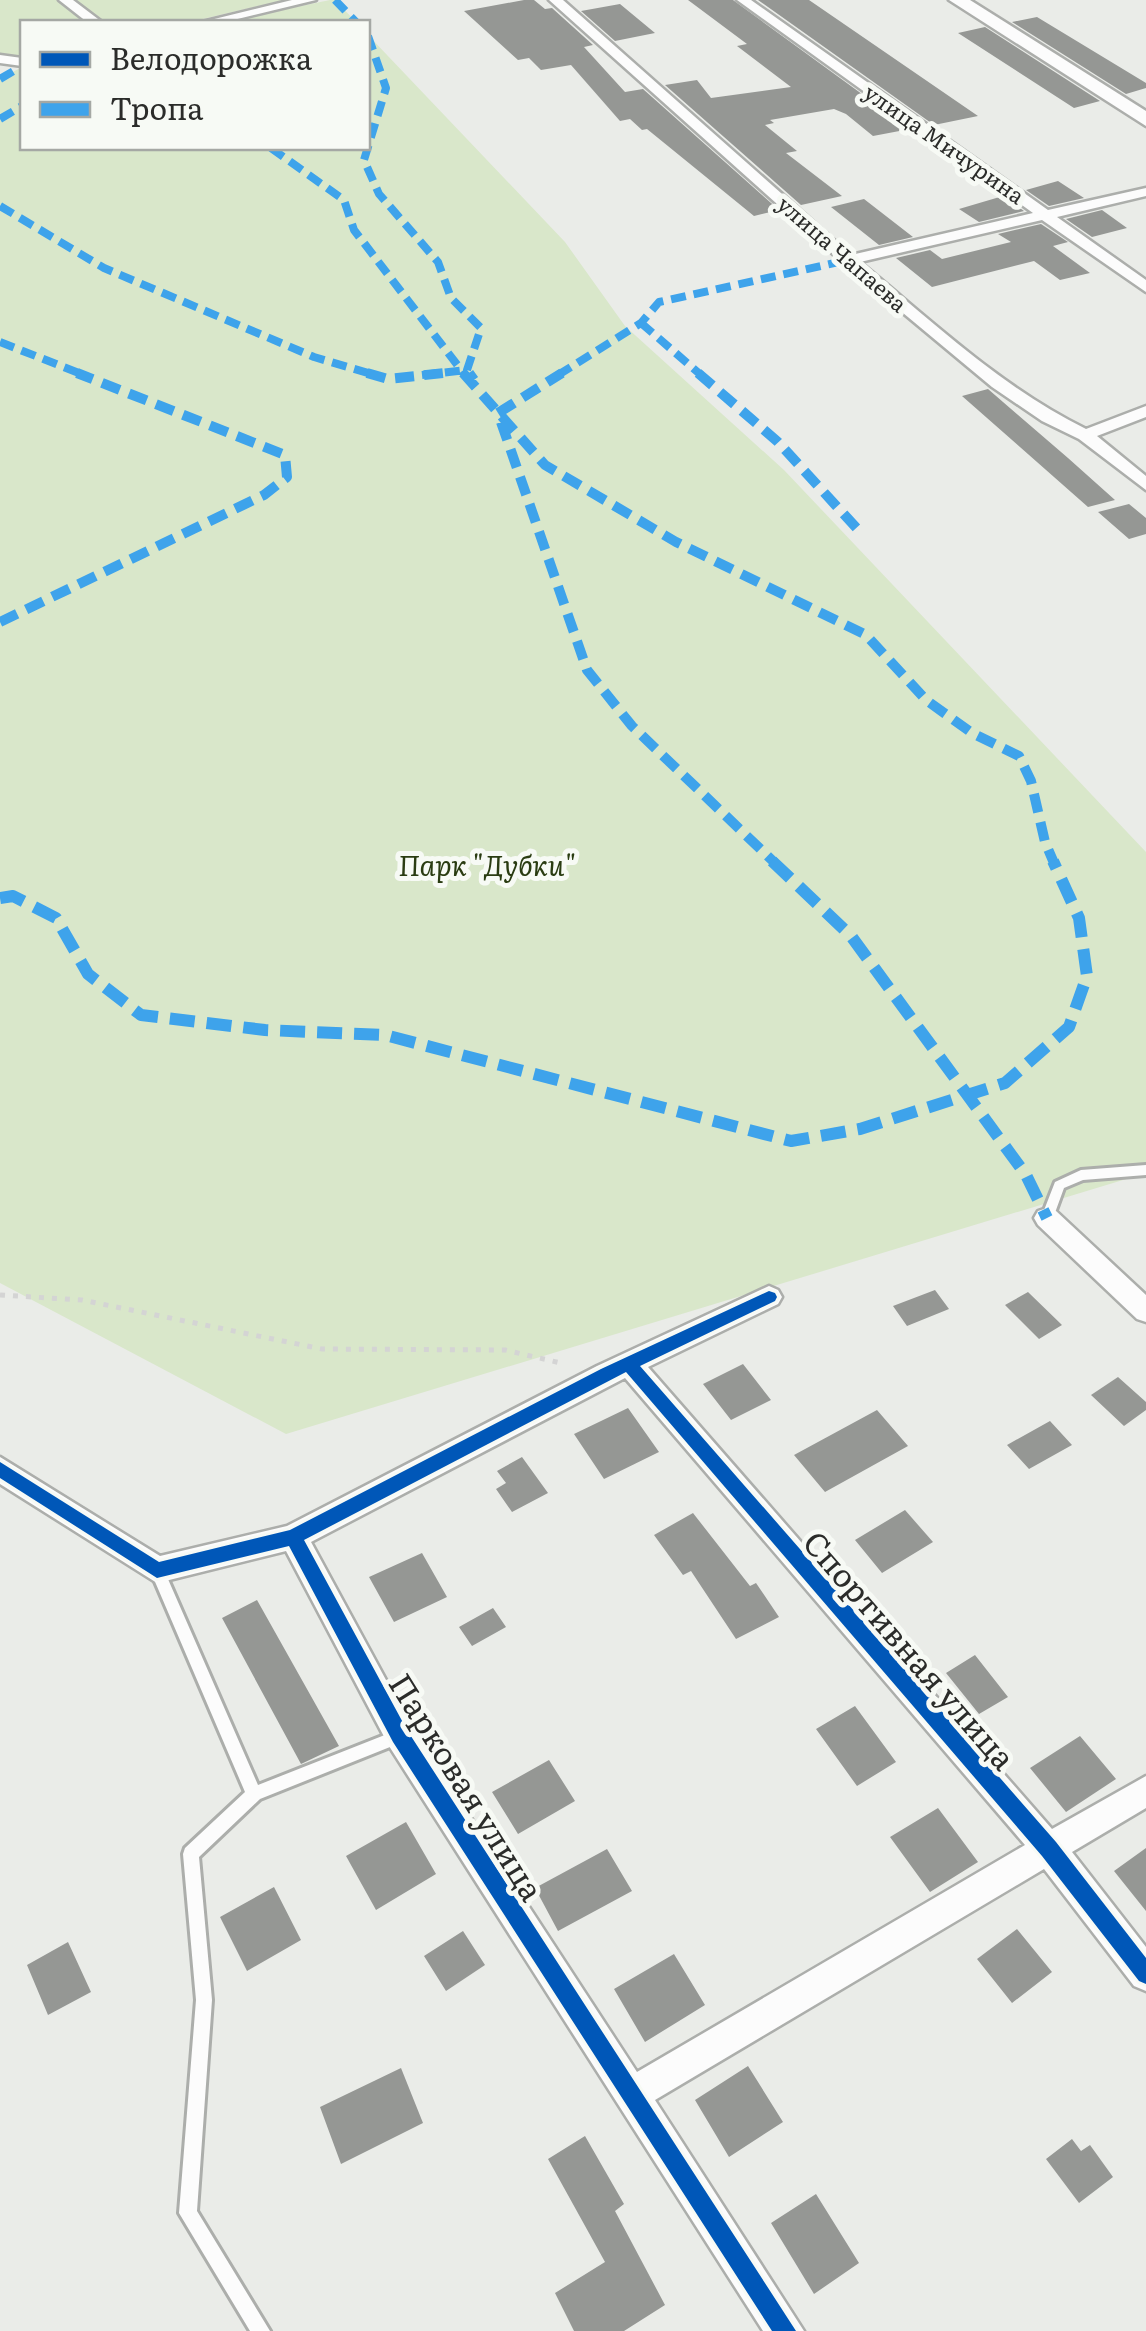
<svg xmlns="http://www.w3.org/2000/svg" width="1146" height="2331" font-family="Literata,serif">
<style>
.green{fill:#d9e7ca}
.building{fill:#959794}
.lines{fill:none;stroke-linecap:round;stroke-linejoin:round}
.lane-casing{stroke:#acaeab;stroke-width:6}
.street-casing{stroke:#acaeab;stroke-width:5}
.secondary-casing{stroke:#acaeab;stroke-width:5}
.path{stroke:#d4d4d4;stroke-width:5;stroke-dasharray:5 8;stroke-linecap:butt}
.lane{fill:#fcfcfc;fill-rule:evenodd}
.street{fill:#fcfcfc;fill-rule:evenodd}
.secondary{fill:#fcfcfc;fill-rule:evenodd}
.quiet-far2{stroke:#3ea3eb;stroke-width:8;stroke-dasharray:15 8;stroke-linecap:butt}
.quiet-far1{stroke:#3ea3eb;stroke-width:10;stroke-dasharray:19 10;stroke-linecap:butt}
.quiet{stroke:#3ea3eb;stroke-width:12;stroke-dasharray:25 12;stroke-linecap:butt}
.cycleway-casing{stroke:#f7faf5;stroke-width:6}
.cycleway{fill:#0057b8;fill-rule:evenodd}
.labels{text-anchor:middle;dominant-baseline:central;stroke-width:10;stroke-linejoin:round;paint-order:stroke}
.far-street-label{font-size:22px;fill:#2b2c2a;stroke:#f7faf5}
.park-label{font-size:28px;font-style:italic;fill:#2a3c12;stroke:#f7faf5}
.near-street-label{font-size:32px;fill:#2b2c2a;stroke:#f7faf5}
</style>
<rect width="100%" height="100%" fill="#eaece8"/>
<path class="green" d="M0,0H284L190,22H22V60H0Z
M330,0H335L356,22H223Z
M368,35L565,242L625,326L784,470L1146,852V1173L286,1434L0,1283V79L22,67V148H368Z"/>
<path class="building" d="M524,0H534L545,9L552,8L593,45L584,47L625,92L643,89L779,210L754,216L647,129L642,130L630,119L620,121L571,65L541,70L529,58L518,60L464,11Z
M688,0H733L910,129L873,136L846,114L834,109L770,120L774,123L765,125L797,151L786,153L842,196L801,205L665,85L697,80L711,98L791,87L737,46L747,44Z
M758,0H809L978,116L934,125Z
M620,4L655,33L615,41L581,11Z
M1037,17L1146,83V88L1126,94L1012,22Z
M985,27L1100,101L1074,108L958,33Z
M1058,181L1084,198L1049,206L1026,190Z
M1003,196L1024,211L979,222L959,209Z
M864,199L913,237L879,245L831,207Z
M1102,210L1127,228L1092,237L1066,219Z
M1041,224L1068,242L1053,246L1090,273L1060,280L1034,261L932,287L896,258L930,250L942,259L1011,242L998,234Z
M988,389L1068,458L1115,500L1088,507L962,396Z
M1129,504L1146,518V534L1129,539L1098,512Z
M935,1290L949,1309L907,1326L893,1306Z
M1028,1292L1062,1325L1039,1339L1005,1305Z
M743,1364L771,1400L731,1420L703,1384Z
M1118,1377L1146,1402V1410L1124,1426L1091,1395Z
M628,1408L659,1452L604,1479L574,1434Z
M877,1410L908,1446L825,1492L794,1455Z
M1050,1421L1072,1445L1029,1469L1007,1445Z
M522,1457L548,1493L512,1512L496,1489L506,1483L497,1471Z
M905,1510L933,1542L882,1573L855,1540Z
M693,1513L750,1586L756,1583L779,1617L736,1639L691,1571L683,1575L654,1535Z
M422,1553L447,1597L394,1622L369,1577Z
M257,1600L339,1746L301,1764L222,1618Z
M493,1608L506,1627L472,1646L459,1627Z
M975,1655L1008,1697L979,1714L946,1673Z
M855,1706L896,1762L857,1786L816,1729Z
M1080,1736L1116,1779L1066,1812L1030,1768Z
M549,1760L575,1801L518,1834L492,1792Z
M938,1808L978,1862L930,1892L890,1837Z
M406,1822L436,1874L376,1910L346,1856Z
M1146,1848V1911L1114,1871Z
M607,1849L632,1891L558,1931L535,1888Z
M274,1887L301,1940L247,1971L220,1917Z
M1017,1929L1052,1972L1012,2003L977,1959Z
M463,1931L485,1965L446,1991L424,1956Z
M68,1942L91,1992L48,2015L27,1965Z
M674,1954L705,2005L645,2042L614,1989Z
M748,2066L783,2122L729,2157L695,2100Z
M401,2068L423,2123L341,2164L320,2107Z
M585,2136L624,2204L615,2211L665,2305L624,2331H574L555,2293L605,2262L548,2159Z
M1072,2139L1081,2151L1090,2145L1113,2177L1079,2203L1046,2159Z
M816,2194L859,2263L814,2294L771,2223Z"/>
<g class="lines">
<g class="lane-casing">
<path id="lane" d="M1146,1165V1175L1083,1180L1064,1188L1052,1221H1042L1041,1218L1055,1182L1081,1170Z
M157,1564L162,1565L164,1570L258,1785L400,1729L405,1731L408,1736L405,1741L260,1799L199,1857L212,2000L197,2211L270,2331H250L179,2213L196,2000L183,1854L185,1848L245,1792L150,1570L152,1565Z"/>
</g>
<g class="street-casing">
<path id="street" d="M59,0H73L102,22H87Z
M292,0H316L225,22H202Z
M549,0H563L851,255L1033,213L737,0H751L1048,210L1146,188V196L1057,217L1146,280V292L1042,220L860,262C932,321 1002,388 1086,429L1146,406V417L1097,436L1146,476V490L1079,439L1042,421L992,387L843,263Z
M0,55L22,58V66L0,63Z
M1047,1208L1056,1211L1146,1295V1322L1137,1319L1038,1225L1034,1218L1038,1211Z
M769,1286L778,1290L782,1297L778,1304L648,1367L1052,1829L1146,1776V1808L1072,1852L1146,1947V1991L1134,1986L1044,1869L655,2100L804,2331H763L389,1746L286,1551L157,1583L0,1484V1457L160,1556L287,1526L597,1366ZM625,1378L1025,1845L637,2072L411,1726L311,1542Z"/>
</g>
<g class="secondary-casing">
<path id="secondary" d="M949,0H970L1146,111V126Z"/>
</g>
<path class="path" d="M0,1295L82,1300L322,1349L505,1350L565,1364"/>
<use href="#lane" class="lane"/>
<use href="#street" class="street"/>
<use href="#secondary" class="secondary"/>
<path class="quiet-far2" d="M335,0L356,22
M368,36L386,88L364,160L379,194L438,262L451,298L481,328L467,370L471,375
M0,79L17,69
M0,119L22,106
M271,148L344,200L354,230L465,375
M0,206L104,268L314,357L375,375
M641,323L701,375
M0,342L84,375
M422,375L467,370
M558,375L641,323L659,302L848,260"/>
<path class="quiet-far1" d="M367,373L388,379L444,373
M463,373L545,465L676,542L866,635L926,700L972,733L1019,756L1031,781L1045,842L1054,863
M469,373L474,380
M698,373L778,442L861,533
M498,413L562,373
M501,422L587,670L632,726L775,863
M0,622L264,495L287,477L285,455L77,373"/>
<path class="quiet" d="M772,861L851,936L1026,1175L1047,1218
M0,898L13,896L56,918L88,974L141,1015L265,1030L385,1035L791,1141L860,1129L1005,1083L1069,1027L1087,976L1079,918L1053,861"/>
<g class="cycleway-casing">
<path id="cycleway" d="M769,1291L775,1293L777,1297L775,1301L640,1366L1056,1842L1146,1958V1984L1139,1981L1042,1856L626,1372L304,1540L407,1730L796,2331H772L393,1742L289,1546L157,1578L0,1478V1462L159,1562L290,1530L601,1369Z"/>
</g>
<use href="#cycleway" class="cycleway"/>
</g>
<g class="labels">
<g class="far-street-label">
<text transform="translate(945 143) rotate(35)">улица Мичурина</text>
<text transform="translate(843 253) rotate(41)">улица Чапаева</text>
</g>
<g class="park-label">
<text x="487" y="864">Парк "Дубки"</text>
</g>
<g class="near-street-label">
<text transform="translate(911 1649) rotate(49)">Спортивная улица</text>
<text transform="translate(468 1786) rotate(58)">Парковая улица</text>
</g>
</g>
<rect x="20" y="20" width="350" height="130" fill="#f7faf5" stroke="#a5a8a4" stroke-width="2.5"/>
<rect x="40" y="52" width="50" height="15" fill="#0057b8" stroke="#a5a8a4" stroke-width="2.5"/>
<text x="110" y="70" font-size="30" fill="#2b2c2a">Велодорожка</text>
<rect x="40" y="102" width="50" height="15" fill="#3ea3eb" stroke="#a5a8a4" stroke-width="2.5"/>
<text x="110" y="120" font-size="30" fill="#2b2c2a">Тропа</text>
</svg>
